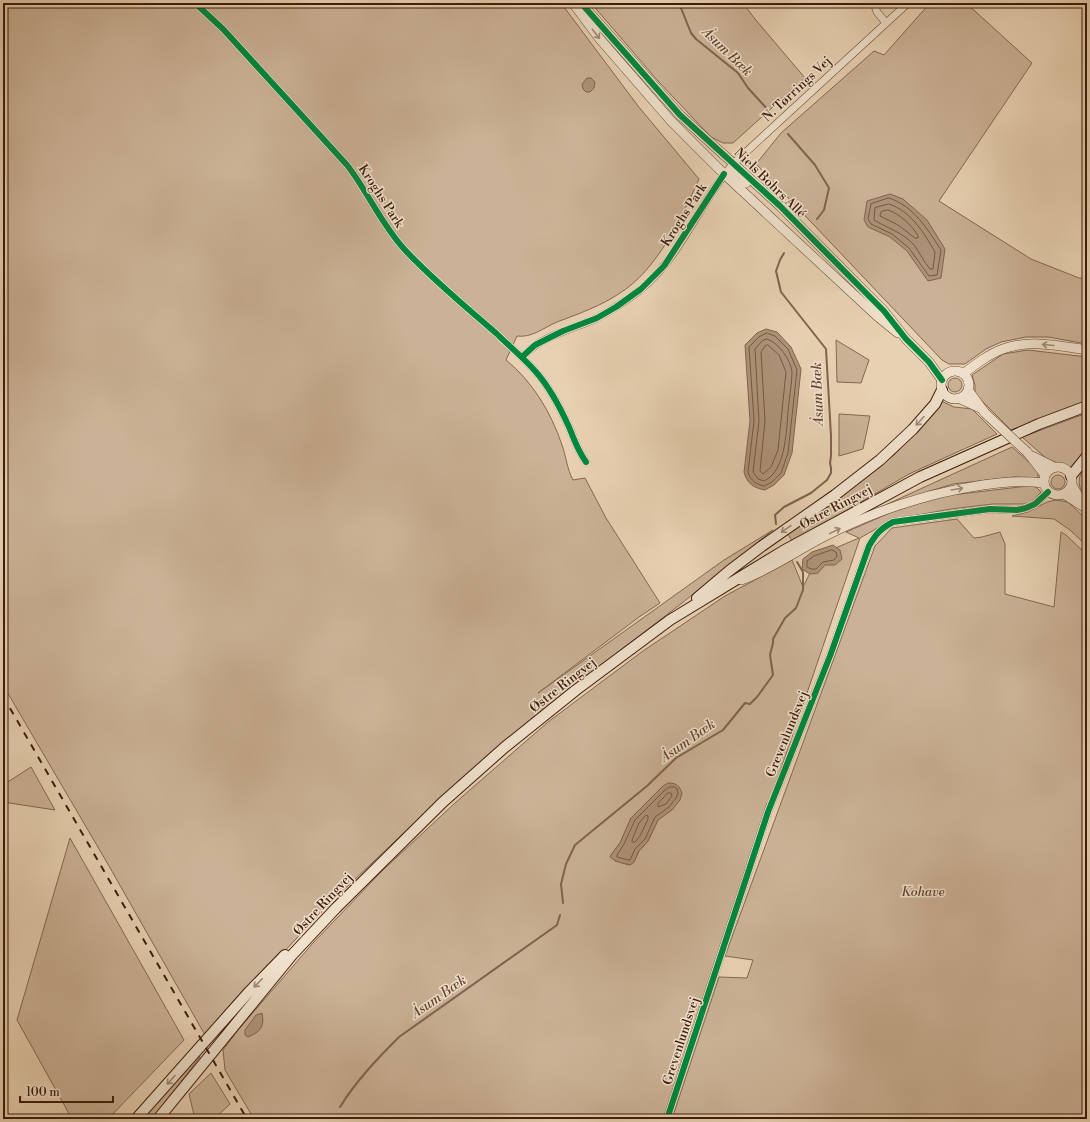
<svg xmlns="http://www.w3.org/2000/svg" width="1090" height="1122" font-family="'Libre Bodoni',serif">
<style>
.green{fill:#cbb296;stroke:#846750;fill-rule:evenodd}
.water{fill:#ae9379;stroke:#81634d}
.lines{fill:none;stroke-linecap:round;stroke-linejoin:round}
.shore{stroke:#765842;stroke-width:1}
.stream{stroke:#81634d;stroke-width:2}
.minor-casing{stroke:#684935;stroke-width:8}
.tertiary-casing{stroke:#684935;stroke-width:10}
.secondary-casing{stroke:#3d1c0b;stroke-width:12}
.minor{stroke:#f0e1cd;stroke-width:7}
.tertiary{stroke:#f0e1cd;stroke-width:9}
.secondary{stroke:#f0e1cd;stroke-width:10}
.rail{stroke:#3d1c0b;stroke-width:2;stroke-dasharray:7 7;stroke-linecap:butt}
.tertiary-bridge-casing{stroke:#684935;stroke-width:10;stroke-linecap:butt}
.tertiary-bridge{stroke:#f0e1cd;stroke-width:9}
.cycleway-casing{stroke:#f0e1cd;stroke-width:8}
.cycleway{stroke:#00873e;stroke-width:6}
.oneway{stroke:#9f8876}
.labels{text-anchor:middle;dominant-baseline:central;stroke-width:3;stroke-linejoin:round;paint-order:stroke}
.street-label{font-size:13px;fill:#3d1c0b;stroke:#f0e1cd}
.park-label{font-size:13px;font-style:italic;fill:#60422e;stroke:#f0e1cd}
.water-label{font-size:14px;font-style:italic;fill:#654632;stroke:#f0e1cd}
</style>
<rect width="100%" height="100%" fill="#e8d1b2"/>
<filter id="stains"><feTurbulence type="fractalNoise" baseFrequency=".005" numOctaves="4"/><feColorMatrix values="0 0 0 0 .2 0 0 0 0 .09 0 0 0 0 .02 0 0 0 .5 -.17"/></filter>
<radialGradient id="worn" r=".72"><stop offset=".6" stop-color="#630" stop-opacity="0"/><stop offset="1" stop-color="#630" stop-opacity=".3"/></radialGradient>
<path class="green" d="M3,3H561L638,106L699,179C682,217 657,270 620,293C601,306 578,314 557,322C543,328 532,338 517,336L506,360C532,381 551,412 562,445C566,456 567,469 573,480L585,478L606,518L660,603L639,617L538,693L724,560L773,530L682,603L536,715L431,807L333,900L205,1035L109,866L3,685Z
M591,3H743L755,19L805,78L733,143H723L711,137L658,81Z
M930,3H966L1032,63L939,201L1031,259L1079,278L1087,279V344L1048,337H1026L1001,342L986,349L965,364H949L942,360L756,164L781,133L874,51L884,55Z
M836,340L869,360L861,383L837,382Z
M1028,350L1087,357V402L1011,430L975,394V385L972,375L1003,354Z
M948 385a7 7 0 1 1 14 0a7 7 0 1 1-14 0Z
M941,401L954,407L972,409L997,434L909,474L793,542L787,533L831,504L894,455L922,426Z
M1087,413V450L1070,468L1047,459L1022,437Z
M839,414L870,416L863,449L839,456Z
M1012,447L1038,470V478L1014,477L953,484L920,494L870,512Z
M1087,464V501C1077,485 1076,479 1087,464Z
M1051 482a7 7 0 1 1 14 0a7 7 0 1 1-14 0Z
M1028,486L1036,487L1041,492L1030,504H993L951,509L895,519L881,526L860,538L769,804L767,803L663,1119H254L225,1070L223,1050L238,1030L313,943L382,871L455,803L548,722L643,651L725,596L792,560L803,587L819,555L859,538L846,532L892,512L943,496ZM663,786V816L658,820L648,841L639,851L634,862L630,865L615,861L611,855L620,843L631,818Z
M1056,500L1068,502L1087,520V546L1070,530L1054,519L1012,516L1028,512L1047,502Z
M957,519L974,538L982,537L1000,532L1005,544V594L1054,607L1061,532L1066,535L1087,555V1119H672L719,977L747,978L753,960L725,956L875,546L892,528Z
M31,767L55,810L3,802V785Z
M70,838L184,1040L108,1119H72L17,1020Z
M198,1054L200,1057L152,1119H141Z
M211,1073L230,1104L214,1119H195L189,1094Z"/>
<path class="water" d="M587,78H591L595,82L594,88L590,92H586L583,89L582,84Z
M890,194L903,199L927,220L945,249L941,278L928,281L907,251L890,237L868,227L864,220L867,201Z
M766,329L777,332L791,347L801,369L792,453L784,475L774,485L765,490C754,488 747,484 744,472L750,421L745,345L757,333Z
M833,545L840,550L842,559L835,565H825L818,573L810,574L802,569L803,559L812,552Z
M668,783C676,783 679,785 682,793L680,800L672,810L658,820L648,841L639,851L634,862L630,865C622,863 616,862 610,857L611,855L620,843L631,818L663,786Z
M262,1013C265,1027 260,1032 248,1037L245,1035V1030L256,1015Z"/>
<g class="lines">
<path class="shore" d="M889,198C914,206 928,230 941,250L937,275L929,276L909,248L892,234L871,224L868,219L871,204Z
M889,204C911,211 924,233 935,252L933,269H930C924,262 920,253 914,245C904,233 887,228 874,220L875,208Z
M888,210C899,213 913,226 918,236V238H915L898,225L880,216L881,212Z
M767,333L775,336L788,349L797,370L788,453L781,473L772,482L764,486C756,484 751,481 748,472L754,421L749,347L759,337Z
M767,339C778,342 791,360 792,372C792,381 790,393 789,402C786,425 788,470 764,481L758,479L753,472L759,421L755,349L762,341Z
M768,345L779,355L786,372L778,450L771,467L763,474L760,471L765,421L761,352L765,346Z
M832,550L836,552L837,556L834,560L823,562L816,569H811L807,567V561L814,556Z
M670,787H674L677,789L678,793L676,798L669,807L655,817L645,839L635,849L630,860H628L617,857V855L624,844L635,820L665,790Z
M668,793H671L672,796L666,804L658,807V804Z
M648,816V819L640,836L635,842H632V840L639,823L645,816Z"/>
<path class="stream" d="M679,3L691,33L696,39L738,73L748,88L769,111
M788,134L815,165L829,188L824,210L817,219
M776,524L775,515L784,507L811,493L827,480L831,473V468L830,463L831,456V436L826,349L781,292L776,271L780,260L784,253
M563,903L561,884L566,864L575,845L647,786L676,758L723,730L745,703L750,704L757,697L773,675L770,655L773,643V639L785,618L796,608L803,590V572L797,562
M340,1107C356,1081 377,1059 399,1037L557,925L560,915
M332,1119L334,1117"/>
<g class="minor-casing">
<path id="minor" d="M195,3L223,29L347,165C368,192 381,224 405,250C433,280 466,307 497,334C510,347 524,358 536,372C550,388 560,407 569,427C575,441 577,449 586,462
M874,3L877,12L886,23
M522,357C527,353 531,348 536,345C554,333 577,327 597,318C612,310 627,300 640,290C682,256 699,202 734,163L908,3
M667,1119L768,812L830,656L869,546C876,534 880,529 893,522L990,509L1017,510L1026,508L1035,504L1048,492"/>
</g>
<g class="tertiary-casing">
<path id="tertiary" d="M573,3L599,38L671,121L724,174L877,316L898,333
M581,3L680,115L780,206L867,294L884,311L906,339L929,362L942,380
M724,174C734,170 740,177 746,183
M941 385a14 14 0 1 1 28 0a14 14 0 1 1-28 0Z
M963,374C976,364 989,354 1003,349C1030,339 1060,346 1087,350
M968,390L985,413
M958,398L980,408
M1027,452L1045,475
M1032,456L1054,467
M1044 481a14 14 0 1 1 28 0a14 14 0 1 1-28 0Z
M1072,485L1084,506
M1064,494L1087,509
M741,580C770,570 799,549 827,535C877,510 927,493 983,485C1003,482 1023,480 1043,483"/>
</g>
<g class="secondary-casing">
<path id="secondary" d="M1071,476L1087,456
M697,598L729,571L762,546L835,495L880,460L913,429L935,404L942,390
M136,1119L248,993L285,955
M158,1119L292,955L336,908L443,802L505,747L576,690L670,620L783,551L920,477L1039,424L1087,406"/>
</g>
<use href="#minor" class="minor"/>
<use href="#tertiary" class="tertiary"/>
<use href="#secondary" class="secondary"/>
<path class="rail" d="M3,696L247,1119"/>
<g class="tertiary-bridge-casing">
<path id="tertiary-bridge" d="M985,413L1027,452"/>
</g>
<use href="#tertiary-bridge" class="tertiary-bridge"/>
<g class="cycleway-casing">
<path id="cycleway" d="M195,3L223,29L347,165C368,192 381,224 405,250C433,280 466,307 497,334C510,347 524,358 536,372C550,388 560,407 569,427C575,441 577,449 586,462
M581,3L680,115L780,206L867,294L884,311L906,339L929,362L942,380
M522,357L535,345L563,331L597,318L616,307L641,289L664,266L724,174
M667,1119L768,812L830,656L869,546C876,534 880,529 893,522L990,509L1017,510L1026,508L1035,504L1048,492"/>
</g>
<use href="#cycleway" class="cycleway"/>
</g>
<defs><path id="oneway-shaft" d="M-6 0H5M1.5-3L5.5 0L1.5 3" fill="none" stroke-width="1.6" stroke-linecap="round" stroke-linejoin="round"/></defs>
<g class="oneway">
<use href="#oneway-shaft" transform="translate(596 34) rotate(52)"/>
<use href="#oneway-shaft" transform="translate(1048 345) rotate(-175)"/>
<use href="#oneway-shaft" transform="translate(920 421) rotate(132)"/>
<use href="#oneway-shaft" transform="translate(957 489) rotate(-9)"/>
<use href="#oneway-shaft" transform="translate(786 529) rotate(145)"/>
<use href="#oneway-shaft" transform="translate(835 531) rotate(-26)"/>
<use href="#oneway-shaft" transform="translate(258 983) rotate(134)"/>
<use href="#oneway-shaft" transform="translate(171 1080) rotate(132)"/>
</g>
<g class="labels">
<g class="street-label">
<text transform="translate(797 89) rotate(-43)">N. Tørrings Vej</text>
<text transform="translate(770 183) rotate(44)">Niels Bohrs Allé</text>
<text transform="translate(381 196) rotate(57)">Kroghs Park</text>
<text transform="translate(684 215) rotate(-57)">Kroghs Park</text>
<text transform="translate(836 507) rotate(-28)">Østre Ringvej</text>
<text transform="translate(563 685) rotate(-38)">Østre Ringvej</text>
<text transform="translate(787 734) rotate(-68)">Grevenlundsvej</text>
<text transform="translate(323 904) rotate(-47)">Østre Ringvej</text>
<text transform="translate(681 1041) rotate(-72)">Grevenlundsvej</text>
</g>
<g class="park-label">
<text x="923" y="892">Kohave</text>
</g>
<g class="water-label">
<text transform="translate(727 52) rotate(44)">Åsum Bæk</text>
<text transform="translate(818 394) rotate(-92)">Åsum Bæk</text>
<text transform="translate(688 741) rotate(-35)">Åsum Bæk</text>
<text transform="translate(439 997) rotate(-35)">Åsum Bæk</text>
</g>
</g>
<rect width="1090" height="1122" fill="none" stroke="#e8d1b2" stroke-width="16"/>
<rect x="4" y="4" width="1082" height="1114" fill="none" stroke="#3d1c0b" stroke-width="2"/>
<rect x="8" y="8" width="1074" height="1106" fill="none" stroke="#3d1c0b"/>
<path d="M20 1096v6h93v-6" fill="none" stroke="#3d1c0b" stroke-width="2"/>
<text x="26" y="1096" font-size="12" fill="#3d1c0b" stroke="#f0e1cd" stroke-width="3" paint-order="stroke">100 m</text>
<rect width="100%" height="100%" filter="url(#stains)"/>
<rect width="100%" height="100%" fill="url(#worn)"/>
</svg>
